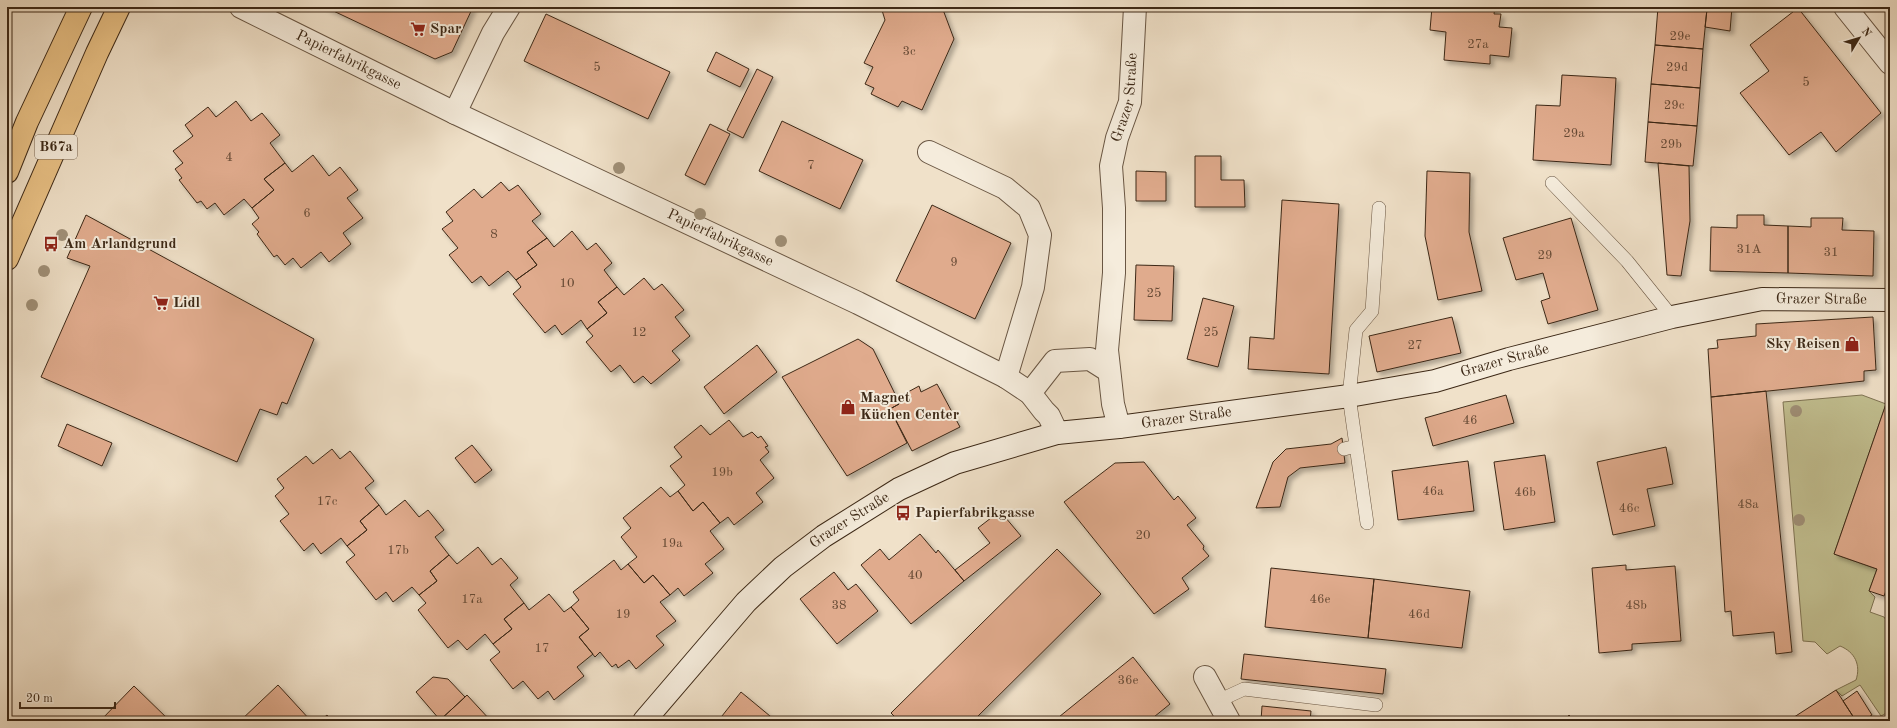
<svg xmlns="http://www.w3.org/2000/svg" width="1897" height="728" font-family="'Old Standard TT',serif">
<style>
.green{fill:#c2c091;stroke:#7f7454}
.building{fill:#e0ab8d;stroke:#3c2816;filter:url(#shadow)}
.lines{fill:none;stroke-linecap:round;stroke-linejoin:round}
.lane-casing{stroke:#695643;stroke-width:14}
.street-casing{stroke:#695643;stroke-width:24}
.secondary-casing{stroke:#3c2816;stroke-width:24}
.primary-casing{stroke:#3c2816;stroke-width:24}
.lane{stroke:#f5ecdc;stroke-width:13}
.street{stroke:#f5ecdc;stroke-width:22}
.secondary{stroke:#f5ecdc;stroke-width:22}
.primary{stroke:#e8c084;stroke-width:22}
.tree{fill:#a09078}
.labels{text-anchor:middle;dominant-baseline:central;stroke-width:4;stroke-linejoin:round;paint-order:stroke}
.number-label{font-size:13px;fill:#654934}
.shield{fill:#f5ecdc;stroke:#746351;stroke-width:1}
.shield-label{font-size:14px;font-weight:bold;fill:#3c2816}
.poi-label{font-size:15px;font-weight:bold;fill:#3c2816;stroke:#f5ecdc;text-anchor:start}
.street-label{font-size:15px;fill:#3c2816;stroke:#f5ecdc}
</style>
<defs>
<filter id="shadow"><feDropShadow dx="3.5" dy="3.5" stdDeviation="2" flood-color="#0004"/></filter>
</defs>
<rect width="100%" height="100%" fill="#f0e1c9"/>
<filter id="stains"><feTurbulence type="fractalNoise" baseFrequency=".005" numOctaves="4"/><feColorMatrix values="0 0 0 0 .2 0 0 0 0 .09 0 0 0 0 .02 0 0 0 .5 -.17"/></filter>
<radialGradient id="worn" r=".72"><stop offset=".6" stop-color="#630" stop-opacity="0"/><stop offset="1" stop-color="#630" stop-opacity=".3"/></radialGradient>
<path class="green" d="M1862,395L1886,404L1834,554L1877,569L1869,591L1875,597L1870,612L1884,617L1890,626V711L1881,716L1860,685L1842,696L1836,690L1856,680C1861,665 1855,652 1840,646L1827,654L1815,642L1803,641L1783,402Z"/>
<path class="building" d="M325,7H473L452,52L435,59Z
M881,7H942L954,39L922,110L902,101L898,107L871,94L874,88L865,84L873,67L864,63L885,20Z
M1432,7H1495L1494,14H1501L1499,27L1512,28L1509,57L1490,55V64L1444,60L1446,32L1430,30Z
M1658,7L1707,9L1703,49L1655,45Z
M1696,7H1732L1730,31L1705,27L1707,9Z
M1798,8L1881,113L1836,152L1821,132L1789,155L1740,93L1769,71L1750,45Z
M546,14L670,72L648,119L524,61Z
M1655,45L1703,49L1700,88L1651,84Z
M716,52L749,69L740,87L707,71Z
M757,69L773,77L743,138L727,130Z
M1562,75L1616,78L1611,165L1533,160L1536,105L1560,106Z
M1651,84L1700,88L1697,126L1648,122Z
M236,101L251,121L262,113L280,135L270,143L285,163L264,179L274,190L252,208L244,199L224,215L215,203L207,209L201,201L197,203L179,180L182,178L175,169L183,163L173,151L193,136L185,125L208,107L216,117Z
M782,121L863,160L840,209L759,171Z
M1648,122L1697,126L1693,166L1645,162Z
M710,124L730,134L705,185L685,175Z
M313,155L329,176L340,167L358,190L347,198L363,218L343,233L351,244L329,262L321,252L301,268L293,258L285,265L277,255L274,257L257,234L259,232L252,224L259,218L252,208L274,190L264,179L285,163L292,172Z
M1195,156H1221V180H1244L1245,207H1195Z
M1658,163L1689,166L1690,221L1681,276L1667,275Z
M1136,171L1166,172V201H1136Z
M1427,171L1470,173L1469,232L1482,291L1438,300L1425,236Z
M501,182L509,191L518,185L541,214L532,221L547,238L527,252L537,265L516,280L508,271L489,286L481,276L472,283L449,255L458,248L442,229L453,221L446,212L474,189L482,198Z
M1282,200L1339,204L1329,374L1248,369L1250,337L1274,339Z
M932,205L1011,243L975,319L896,281Z
M86,215L314,339L287,404L282,402L277,415L260,409L237,462L41,377L90,266L67,258Z
M1737,215H1764V225L1788,226V273L1710,271L1711,227L1737,228Z
M1571,218L1598,310L1548,324L1541,301L1550,298L1543,273L1516,280L1503,238Z
M1811,218H1843L1842,230L1874,231L1873,276L1788,273V226L1811,227Z
M572,231L587,250L596,243L612,263L604,270L617,287L598,302L607,313L587,329L581,320L562,335L555,325L545,333L513,294L521,287L516,280L537,265L527,252L547,238L554,247Z
M1136,265L1174,266L1172,321L1134,320Z
M644,278L654,290L662,284L684,310L675,317L690,336L672,351L680,360L651,384L643,376L634,383L620,365L611,372L586,342L593,336L587,329L607,313L598,302L617,287L624,295Z
M1203,298L1234,306L1218,367L1187,359Z
M1452,317L1461,353L1377,372L1369,336Z
M1873,317L1876,370L1864,371V381L1711,397L1708,349L1718,348L1717,340L1756,336V324Z
M858,339L873,349L897,398L899,404L890,409L907,443L847,476L782,377Z
M757,345L777,372L724,414L704,387Z
M937,384L960,427L912,451L890,409L899,404L897,398L919,386L921,392Z
M1766,391L1792,652L1776,654L1774,632L1733,636L1731,611L1725,612L1711,397Z
M1506,395L1514,423L1433,446L1425,418Z
M1887,401L1890,402V580L1884,596L1869,591L1877,569L1834,554Z
M729,420L743,437L752,432L758,438L761,436L768,446L765,447L769,452L760,460L774,478L756,493L763,502L734,525L728,517L720,523L703,502L693,511L678,491L685,485L670,466L682,457L674,447L701,425L710,435Z
M67,424L112,443L102,466L58,446Z
M1342,438L1345,463L1300,468L1288,477L1280,507L1256,508L1273,462L1286,449L1331,444Z
M472,445L492,470L475,483L455,458Z
M1666,447L1673,484L1647,489L1655,526L1613,535L1597,462Z
M332,449L340,459L350,451L374,481L365,488L379,505L360,521L367,530L347,546L341,538L321,554L313,543L304,551L280,521L289,514L275,496L284,488L277,479L306,456L313,464Z
M1545,455L1555,522L1504,530L1494,462Z
M1468,461L1474,511L1398,520L1392,471Z
M1144,462L1174,500L1178,496L1196,518L1187,525L1204,546L1203,549L1209,556L1182,578L1189,589L1154,614L1064,502L1115,463Z
M661,487L670,497L678,491L693,511L703,502L720,523L710,531L724,549L705,564L713,573L684,596L678,588L670,595L653,575L644,583L628,564L637,557L621,537L631,528L623,518Z
M405,500L419,517L428,510L444,530L435,537L449,555L430,571L437,581L419,595L412,587L393,602L386,592L376,600L346,562L355,555L347,546L367,530L360,521L379,505L386,515Z
M1000,511L1021,536L964,581L955,570L990,543L978,528Z
M920,534L936,553L938,550L964,581L911,624L861,565L880,549L889,560Z
M478,547L492,565L501,558L518,578L510,585L524,603L504,619L512,629L493,644L485,634L467,650L458,640L448,648L418,610L426,603L419,595L437,581L430,571L449,555L457,564Z
M1057,549L1101,594L973,721H899L891,713Z
M614,560L621,570L628,564L644,583L653,575L670,595L660,602L676,621L656,636L664,645L636,669L629,660L618,668L616,664L612,667L600,652L595,657L579,637L589,629L571,607L579,600L573,592Z
M1626,565V570L1675,566L1681,641L1632,644V650L1599,653L1592,568Z
M1271,568L1374,579L1368,638L1265,627Z
M834,572L848,590L856,584L878,611L837,644L800,599Z
M1374,579L1470,591L1462,648L1368,638Z
M549,594L564,612L571,607L589,629L579,637L593,654L577,667L584,676L554,700L548,691L538,699L523,681L513,689L490,660L500,652L493,644L512,629L504,619L524,603L529,610Z
M1244,654L1386,669L1383,694L1241,679Z
M1133,657L1170,704L1149,721H1054Z
M433,677L448,679L465,697L440,720L416,692Z
M278,685L311,721H240Z
M134,686L170,721H100Z
M1836,690L1856,721H1788Z
M1857,691L1872,715L1862,721H1856L1843,701Z
M741,692L776,721H718Z
M467,695L491,721H439L465,697Z
M1262,706L1311,711L1310,721H1261Z
M327,715L332,721H320Z
M1569,715L1575,721H1564Z"/>
<g class="lines">
<g class="lane-casing">
<path id="lane" d="M1552,183L1627,261L1672,317
M1344,449L1356,446
M1367,523L1349,396L1356,330L1372,311L1379,208
M1218,701L1244,689L1376,705"/>
</g>
<g class="street-casing">
<g id="street">
<path id="s1" d="M241,7L455,113L858,303L1006,377L1030,393L1044,411L1049,416L1057,433"/>
<path d="M1845,7L1890,63"/>
<path d="M455,113L493,33L509,7"/>
<path d="M929,152L1005,188L1029,208L1040,235L1033,287L1006,377"/>
<path d="M1030,393L1055,361L1090,359L1109,371"/>
<path id="s2" d="M1119,427L1113,404L1107,350L1114,273V208L1111,166L1117,138L1130,102L1135,7"/>
<path d="M1205,677L1229,721"/>
</g>
</g>
<g class="secondary-casing">
<g id="secondary">
<path id="s3" d="M644,721L746,602L783,567L824,536L899,489L955,463L1057,433L1119,427L1349,396L1435,381L1509,359L1672,317L1762,299L1890,300"/>
</g>
</g>
<g class="primary-casing">
<path id="primary" d="M7,172L27,122L81,7
M7,259L97,53L119,7"/>
</g>
<use href="#lane" class="lane"/>
<use href="#street" class="street"/>
<use href="#secondary" class="secondary"/>
<use href="#primary" class="primary"/>
</g>
<g class="tree">
<circle cx="619" cy="168" r="6"/>
<circle cx="700" cy="214" r="6"/>
<circle cx="62" cy="235" r="6"/>
<circle cx="781" cy="241" r="6"/>
<circle cx="44" cy="271" r="6"/>
<circle cx="32" cy="305" r="6"/>
<circle cx="1796" cy="411" r="6"/>
<circle cx="1799" cy="520" r="6"/>
</g>
<defs>
<g id="supermarket-bare" transform="scale(1.2)"><path d="M-6-5.5h2.5l.6 2H6L4.5 2H-2.5L-4.4-4H-6ZM-1.5 3.2a1.3 1.3 0 1 0 .1 0ZM3 3.2a1.3 1.3 0 1 0 .1 0Z" fill="#8f2418" stroke="#f5ecdc" stroke-width="2.5" paint-order="stroke"/></g>
<g id="bus-bare" transform="scale(1.2)"><path d="M-5-6H5V4H4V6H2V4H-2V6H-4V4H-5ZM-3.5-4V0h7V-4ZM-3.5 1.2v1.5H-2V1.2ZM2 1.2v1.5H3.5V1.2Z" fill="#8f2418" stroke="#f5ecdc" stroke-width="2.5" paint-order="stroke"/></g>
<g id="shop-bare" transform="scale(1.2)"><path d="M-5-2.5h2.3a2.7 3.5 0 0 1 5.4 0H5L5.5 6h-11ZM-1.5-2.5h3a1.5 2.3 0 0 0-3 0Z" fill="#8f2418" stroke="#f5ecdc" stroke-width="2.5" paint-order="stroke"/></g>
</defs>
<g fill-rule="evenodd">
<use href="#supermarket-bare" x="418" y="29"/>
<use href="#bus-bare" x="51" y="244"/>
<use href="#supermarket-bare" x="161" y="303"/>
<use href="#shop-bare" x="1852" y="344"/>
<use href="#shop-bare" x="848" y="407"/>
<use href="#bus-bare" x="903" y="513"/>
</g>
<g class="labels">
<g class="number-label">
<text x="1680" y="36">29e</text>
<text x="1478" y="44">27a</text>
<text x="909" y="51">3c</text>
<text x="597" y="67">5</text>
<text x="1677" y="67">29d</text>
<text x="1806" y="82">5</text>
<text x="1674" y="105">29c</text>
<text x="1574" y="133">29a</text>
<text x="1671" y="144">29b</text>
<text x="229" y="157">4</text>
<text x="811" y="165">7</text>
<text x="307" y="213">6</text>
<text x="494" y="234">8</text>
<text x="1749" y="249">31A</text>
<text x="1831" y="252">31</text>
<text x="1545" y="255">29</text>
<text x="954" y="262">9</text>
<text x="567" y="283">10</text>
<text x="1154" y="293">25</text>
<text x="639" y="332">12</text>
<text x="1211" y="332">25</text>
<text x="1415" y="345">27</text>
<text x="1470" y="420">46</text>
<text x="722" y="472">19b</text>
<text x="1433" y="491">46a</text>
<text x="1525" y="492">46b</text>
<text x="327" y="501">17c</text>
<text x="1748" y="504">48a</text>
<text x="1629" y="508">46c</text>
<text x="1143" y="535">20</text>
<text x="672" y="543">19a</text>
<text x="398" y="550">17b</text>
<text x="915" y="575">40</text>
<text x="472" y="599">17a</text>
<text x="1320" y="599">46e</text>
<text x="839" y="605">38</text>
<text x="1636" y="605">48b</text>
<text x="623" y="614">19</text>
<text x="1419" y="614">46d</text>
<text x="542" y="648">17</text>
<text x="1128" y="680">36e</text>
</g>
<rect class="shield" x="35" y="135" width="42" height="24" rx="3"/>
<g class="shield-label">
<text x="56" y="147">B67a</text>
</g>
<g class="poi-label">
<text x="430" y="29">Spar</text>
<text x="63" y="244">Am Arlandgrund</text>
<text x="173" y="303">Lidl</text>
<text x="1840" y="344" text-anchor="end">Sky Reisen</text>
<text x="860" y="398">Magnet<tspan x="860" dy="17">Küchen Center</tspan></text>
<text x="915" y="513">Papierfabrikgasse</text>
</g>
<g class="street-label">
<text stroke="none"><textPath href="#s1" startOffset="120">Papierfabrikgasse</textPath></text>
<text stroke="none"><textPath href="#s2" startOffset="333">Grazer Straße</textPath></text>
<text stroke="none"><textPath href="#s1" startOffset="532">Papierfabrikgasse</textPath></text>
<text stroke="none"><textPath href="#s3" startOffset="1294">Grazer Straße</textPath></text>
<text stroke="none"><textPath href="#s3" startOffset="970">Grazer Straße</textPath></text>
<text stroke="none"><textPath href="#s3" startOffset="646">Grazer Straße</textPath></text>
<text stroke="none"><textPath href="#s3" startOffset="289">Grazer Straße</textPath></text>
</g>
</g>
<rect width="1897" height="728" fill="none" stroke="#f0e1c9" stroke-width="24"/>
<rect x="8" y="8" width="1881" height="712" fill="none" stroke="#3c2816" stroke-width="2"/>
<rect x="12" y="12" width="1873" height="704" fill="none" stroke="#3c2816"/>
<g transform="translate(1859 38) rotate(52)" stroke="#f5ecdc" stroke-width="3" paint-order="stroke">
<path d="M0-3L7 15L0 10L-7 15Z" fill="#3c2816"/>
<text y="-6" font-size="11" font-weight="bold" text-anchor="middle" fill="#3c2816">N</text>
</g>
<path d="M20 702v6h95v-6" fill="none" stroke="#3c2816" stroke-width="2"/>
<text x="26" y="702" font-size="12" fill="#3c2816" stroke="#f5ecdc" stroke-width="3" paint-order="stroke">20 m</text>
<rect width="100%" height="100%" filter="url(#stains)"/>
<rect width="100%" height="100%" fill="url(#worn)"/>
</svg>
